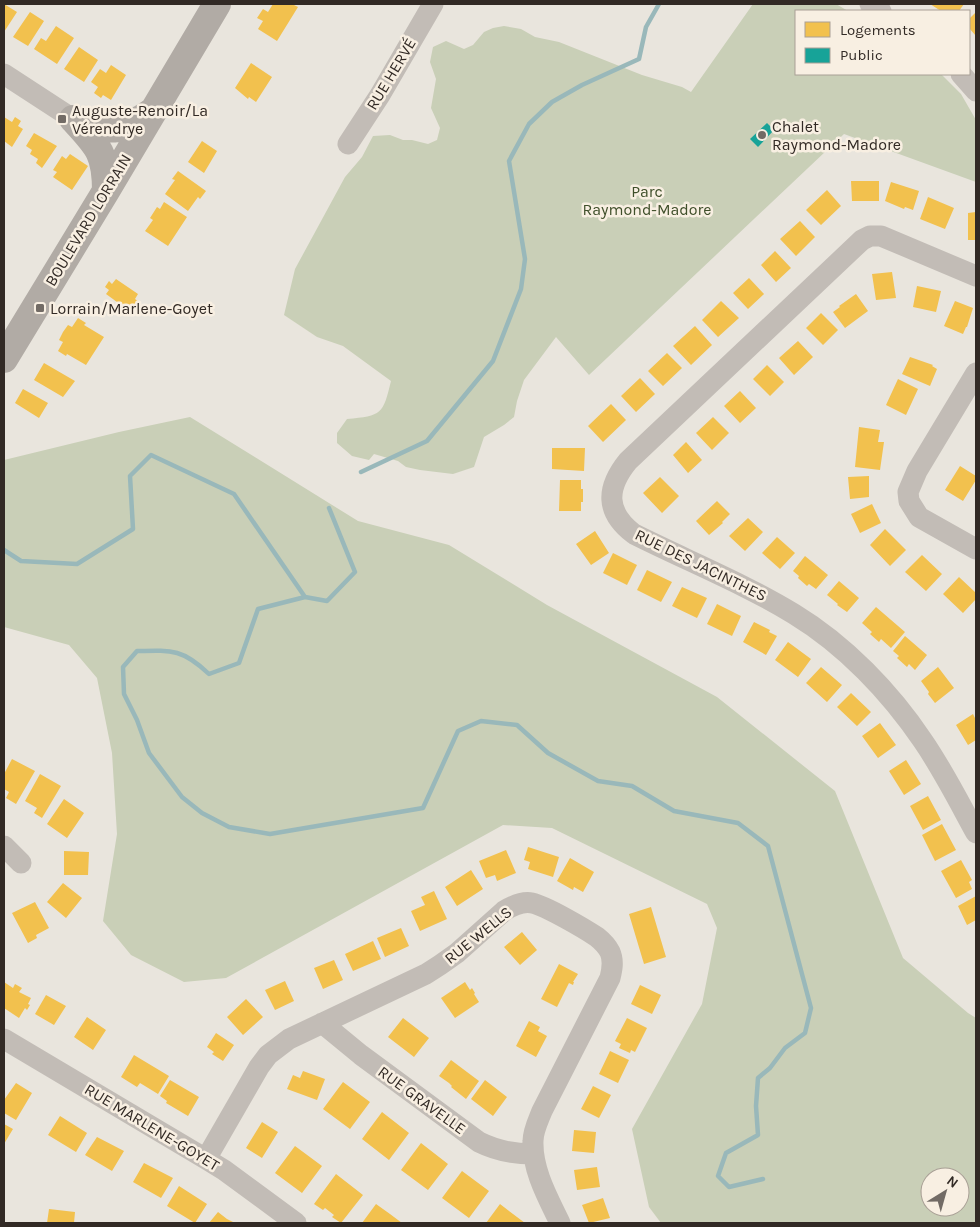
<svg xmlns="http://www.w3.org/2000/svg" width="980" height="1227" font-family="Karla,sans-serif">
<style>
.green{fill:#c9cfb7;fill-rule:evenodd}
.homes{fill:#f2c14e}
.public{fill:#17a398}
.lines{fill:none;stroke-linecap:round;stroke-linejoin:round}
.stream{stroke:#99b8ba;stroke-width:4.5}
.minor{stroke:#c2bcb6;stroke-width:21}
.major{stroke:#b1aba5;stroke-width:28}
.poi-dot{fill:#726b65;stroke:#f8efe2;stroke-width:2}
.labels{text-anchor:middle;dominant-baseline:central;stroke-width:5;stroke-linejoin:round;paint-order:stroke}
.street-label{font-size:16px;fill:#322a25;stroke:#f8efe2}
.poi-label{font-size:16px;fill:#322a25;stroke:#f8efe2;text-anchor:start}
.park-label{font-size:16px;fill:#3f4f2a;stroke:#f8efe2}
</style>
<rect width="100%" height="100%" fill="#e9e5dd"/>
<path class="green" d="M753,4H836L848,11H796V74H941L961,94L976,120V182L844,134L589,375L556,337L524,380L517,401L514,417L504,425L484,437L474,467L453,474L420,470L406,467L398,461L374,454L369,460L352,456L337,443V433L347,419C382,416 383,414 391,381L343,346L317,337L284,315L295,269L345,177L362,157L373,136L390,135L403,140H412L428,144L437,140L440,128L431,108L436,79L430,62L433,47L446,41L464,49L473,45L484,32L493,28L504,26L521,29L535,37L559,42L642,75L682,87L691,92Z
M190,417L358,521L449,545L547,605L717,697L835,791L903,958L968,1013L976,1018V1223H661L649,1207L632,1129L702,1004L717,928L707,904L552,828L503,825L226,978L184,982L131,955L103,921L117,834L112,753L97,678L69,645L4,627V460L119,432ZM930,1177H960V1207H930Z"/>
<path class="homes" d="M4,4L17,12L4,32Z
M273,4H292L298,7L277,41L258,29L263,21L257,18L263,9L268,12Z
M930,4H964L959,11H941Z
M30,12L44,21L28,46L13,37Z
M976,12V36L969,28V19Z
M56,26L74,38L57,64L34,49L41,38L46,41Z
M79,47L98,60L84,82L64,69Z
M251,63L272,77L256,102L249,97L248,99L235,88Z
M111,65L126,75L111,100L103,95L101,98L94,93L98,87L91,82L100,69L106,73Z
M4,117L12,122L15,117L21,121L18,126L23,129L12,147L4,141Z
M34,133L57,146L42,168L36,163L38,159L30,154L32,150L26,146Z
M202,141L217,151L204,173L188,162Z
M70,154L88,166L72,190L53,177L57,172L53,170L62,156L66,159Z
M178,171L206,191L200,199L198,197L188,211L165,194L175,180L172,179Z
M851,181H879V201H852Z
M891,182L919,191L913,210L905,207L904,209L885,201Z
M827,190L841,206L821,225L806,210Z
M928,197L954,208L945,229L920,219Z
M164,202L187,217L168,246L145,231L153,220L150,218L157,207L160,209Z
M976,212V240H968V213Z
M800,221L815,237L796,256L780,239Z
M775,251L791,268L776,282L761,265Z
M892,272L896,298L876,300L872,274Z
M749,278L764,294L748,309L733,293Z
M116,279L138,294L135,299L140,303L134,310L130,307L128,310L106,294L109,290L105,287L109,281L112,284Z
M917,286L941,291L936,312L913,307Z
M856,294L868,311L845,328L833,312L840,307L839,306Z
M721,301L739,318L718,337L702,320Z
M955,301L973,308L967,327H966L963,334L944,326Z
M821,313L838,330L823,345L806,328Z
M78,318L86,323L84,325L104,337L86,365L67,354L66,356L58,351L63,342L59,340L63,332L68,325L72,327Z
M695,326L712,345L691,365L673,346Z
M798,341L813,357L794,375L779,358Z
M667,353L682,368L663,386L648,371Z
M910,357L933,365L932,366L937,369L930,386L902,374Z
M44,363L75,381L63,397L34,380Z
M767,365L784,382L770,396L753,379Z
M640,378L655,394L636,412L621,396Z
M898,379L918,389L906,415L886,405Z
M23,389L48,403L39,418L15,403Z
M740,391L756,408L740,423L724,406Z
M611,404L626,420L603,442L588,426Z
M713,417L729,433L712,450L696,433Z
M859,427L880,430L878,442H884L880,470L855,467Z
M686,442L702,460L688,473L673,455Z
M552,448H585L584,471L552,469Z
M960,466L976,476V480L963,501L945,490Z
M869,476V497L850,499L848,477Z
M660,477L679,496L662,513L643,493Z
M560,480H581V489H583V502H581V511H559Z
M717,501L730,514L722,522L723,523L709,535L696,521Z
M872,504L881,523L860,533L851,514Z
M748,518L763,532L745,551L729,536Z
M885,529L906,550L890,566L870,545Z
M595,531L609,553L591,565L576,544Z
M777,537L795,553L780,569L762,553Z
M613,553L637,565L627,585L603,573Z
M922,555L942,574L926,591L905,572Z
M805,556L828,575L816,589L809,584L807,586L798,578L799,576L793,571Z
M647,570L672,582L661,602L637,590Z
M959,577L976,593V599L963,613L943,594Z
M839,581L859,598L847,612L837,605L838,604L827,595Z
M682,587L707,598L697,618L672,606Z
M717,604L741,616L732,636L707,624Z
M876,607L905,632L891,648L881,639L879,642L870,634L872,632L862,623Z
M754,622L770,630L769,632L777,636L766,655L743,642Z
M905,636L927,655L915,670L909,664L907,667L897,658L899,656L893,651Z
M788,642L811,659L798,677L775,660Z
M821,667L842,685L827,702L806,683Z
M938,667L954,688L935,703L928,694L929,692L921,681Z
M851,693L871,712L857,726L837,707Z
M973,714L976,720V740L968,745L956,725Z
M880,723L896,745L878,758L862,736Z
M12,759L35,771L16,804L6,798L9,792L4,789V774Z
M906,760L921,784L904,795L889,771Z
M40,774L61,786L42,818L34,813L37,808L25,801Z
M928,796L941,820L923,830L910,806Z
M64,799L84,813L67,838L47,824Z
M942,824L956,850L935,861L922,835Z
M528,847L559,857L553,877L528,869L530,862L524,860Z
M506,850L516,873L497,881L495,875L486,878L479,861Z
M64,851L89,852L88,875H64Z
M570,858L594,872L583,892L574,887L573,890L557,881Z
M961,860L972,880L969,882L972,889L956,898L941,871Z
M471,870L483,889L457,906L445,887Z
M63,883L82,898L66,918L47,902Z
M434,891L447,919L420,931L411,911L425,905L421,897Z
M976,896V920L967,925L958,906Z
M35,902L49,928L36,935L37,938L28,943L12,913Z
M651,907L666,957L644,964L629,914Z
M401,928L409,946L385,957L377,938Z
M522,932L537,950L520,965L504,947Z
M373,941L381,959L353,971L345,954Z
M334,960L343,980L323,989L314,968Z
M559,964L578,974L573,982H574L573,985L569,983L557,1007L541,999Z
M285,981L294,1001L275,1010L265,990Z
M4,982L13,988L15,984L22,988L19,992L31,998L28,1004L30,1005L27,1010L25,1008L19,1018L4,1008Z
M465,982L470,990L472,988L475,993L474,994L479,1002L455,1018L441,998Z
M640,985L661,995L652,1014L631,1004Z
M46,995L66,1006L54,1025L35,1014Z
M246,999L263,1017L243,1035L227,1017Z
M87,1017L106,1030L93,1050L74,1037Z
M403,1018L429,1038L414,1057L388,1037Z
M627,1018L647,1028L635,1052L631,1050L630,1053L619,1048L621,1044L615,1041Z
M529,1021L540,1027L538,1031L547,1036L536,1057L516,1046Z
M216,1033L234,1045L223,1061L212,1054L214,1052L207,1047Z
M610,1051L629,1060L618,1083L599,1074Z
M134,1055L169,1076L158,1094L140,1083L137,1087L121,1077Z
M451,1060L479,1081L466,1099L451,1087L452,1086L449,1083L439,1076Z
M303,1071L325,1079L317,1100L287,1089L293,1075L300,1078Z
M170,1080L199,1097L188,1116L166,1103L167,1101L160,1096Z
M485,1080L507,1097L493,1116L471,1099Z
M343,1082L370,1102L350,1129L323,1109Z
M16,1083L32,1093L16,1120L4,1113V1100Z
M593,1086L611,1095L599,1118L581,1109Z
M382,1112L409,1133L389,1160L362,1139Z
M60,1116L87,1133L76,1152L48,1135Z
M262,1122L278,1132L262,1158L246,1148Z
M4,1124L13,1129L4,1144Z
M574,1130L596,1132L594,1153L572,1151Z
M97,1137L124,1151L112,1171L85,1155Z
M421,1143L448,1164L428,1190L401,1170Z
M295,1146L322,1166L302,1193L275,1173Z
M144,1163L173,1178L161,1198L133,1182Z
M597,1167L600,1187L577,1190L574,1170Z
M462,1171L489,1191L469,1218L442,1198Z
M336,1174L363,1195L341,1223L332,1217L334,1215L325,1208L323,1210L314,1204Z
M179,1186L207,1204L195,1223L167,1206Z
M603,1198L610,1218L589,1223L582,1205Z
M376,1204L390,1214L402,1223H362Z
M500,1204L513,1214L525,1223H486Z
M49,1209L75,1212L74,1223H47Z
M218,1212L227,1219L235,1223H209Z"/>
<path class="public" d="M767,123L774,130L758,147L750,139Z"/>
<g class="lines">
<path class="stream" d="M361,472L427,441L493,361L521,289L525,259L509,161L529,124L552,102L582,85L639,59L646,27L659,4
M329,508L355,572L327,601L305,597L258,609L239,663L209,674C183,649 172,650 137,651L123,667L124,694L137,720L149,753L182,797L202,813L229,827L270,834L423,808L458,731L481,721L517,725L548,753L598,781L632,786L674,811L738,823L768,846L811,1008L805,1033L785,1048L770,1068L758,1078L756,1106L758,1135L726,1153L718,1176L729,1187L763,1179
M4,550L21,561L77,564L133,529L130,476L151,455L234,494L305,597"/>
<path class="minor" d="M870,4L881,11
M4,74L73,119
M961,74L976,91
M348,144L380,95L433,4
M976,276L881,236H870L862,240L628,461C606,488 605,512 634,534C688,561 743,583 794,614C845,645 890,692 923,741C943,770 959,802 976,833
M976,373L917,471L908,492L909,501L919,517L976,549
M4,846L21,863
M322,1023L361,1055L479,1142C497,1151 513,1154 533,1154
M4,1039L206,1159L224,1170L296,1223
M206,1159L259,1067L268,1055L289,1039L426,974L440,965L457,953L504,911C512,906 522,901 532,903C546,906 585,929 597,937C602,941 607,946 610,952C614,961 612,970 610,978L542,1111C538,1121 533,1131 533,1141C532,1170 548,1198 560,1223"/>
<path class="major" d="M73,119C110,132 120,134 153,111
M73,119C98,146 106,153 106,191
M4,359L106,191L217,4"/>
</g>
<g class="poi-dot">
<rect x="57" y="114" width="10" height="10" rx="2.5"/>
<circle cx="762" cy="135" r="5"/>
<rect x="35" y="303" width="10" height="10" rx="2.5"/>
</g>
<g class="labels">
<g class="street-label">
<text transform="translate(391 74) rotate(-59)">RUE HERVÉ</text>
<text transform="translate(88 220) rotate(-59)">BOULEVARD LORRAIN</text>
<text transform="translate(701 565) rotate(26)">RUE DES JACINTHES</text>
<text transform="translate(478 935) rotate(-39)">RUE WELLS</text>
<text transform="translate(422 1100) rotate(36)">RUE GRAVELLE</text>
<text transform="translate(152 1127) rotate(31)">RUE MARLENE-GOYET</text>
</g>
<g class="poi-label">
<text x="72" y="110">Auguste-Renoir/La<tspan x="72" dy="18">Vérendrye</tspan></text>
<text x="772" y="126">Chalet<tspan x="772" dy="18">Raymond-Madore</tspan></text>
<text x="50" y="308">Lorrain/Marlene-Goyet</text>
</g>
<g class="park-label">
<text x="647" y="191">Parc<tspan x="647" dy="18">Raymond-Madore</tspan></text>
</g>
</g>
<rect width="980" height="1227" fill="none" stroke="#322a25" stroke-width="10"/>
<rect x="795" y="10" width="175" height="65" fill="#f8efe2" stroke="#a9a096"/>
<rect x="805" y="22" width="25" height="15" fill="#f2c14e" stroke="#a9a096"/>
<text x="840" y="35" font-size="15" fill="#322a25">Logements</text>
<rect x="805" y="48" width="25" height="15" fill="#17a398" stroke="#a9a096"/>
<text x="840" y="60" font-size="15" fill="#322a25">Public</text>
<g transform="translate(945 1192) rotate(37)"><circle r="24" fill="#f8efe2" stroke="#a9a096"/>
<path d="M0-4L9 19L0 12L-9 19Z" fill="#726b65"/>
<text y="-8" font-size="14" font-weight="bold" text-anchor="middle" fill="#322a25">N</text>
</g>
</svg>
